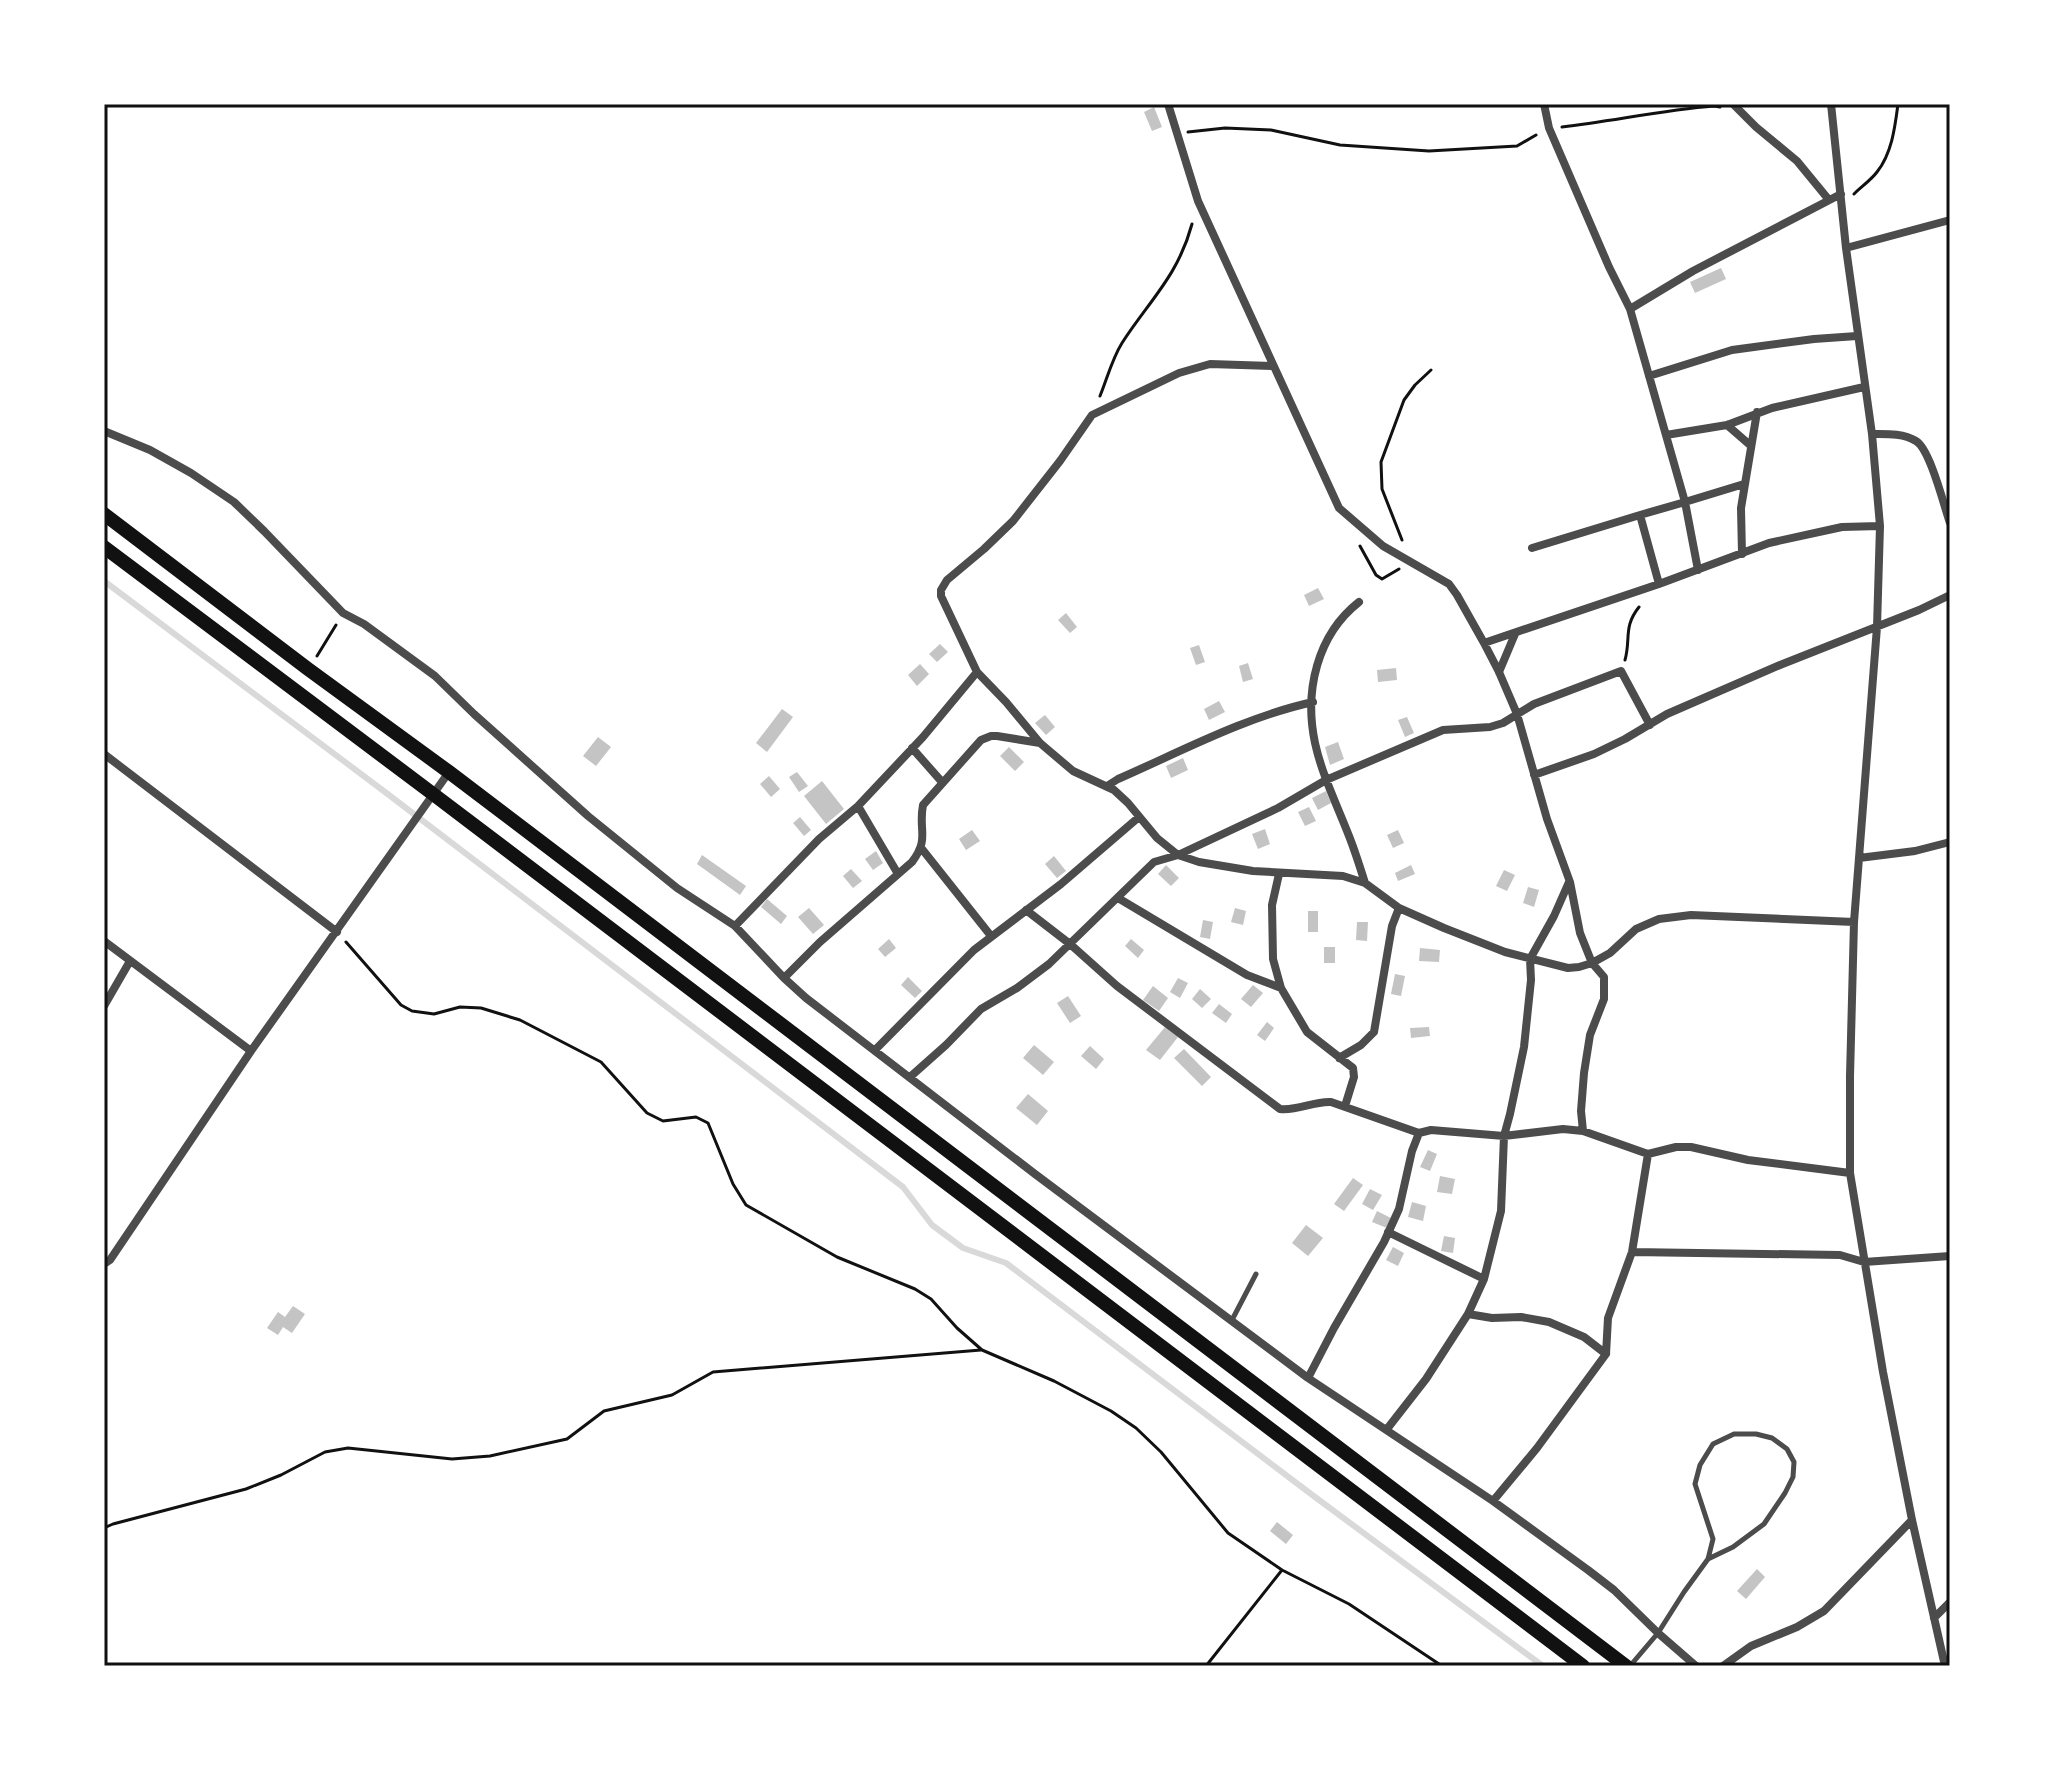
<svg xmlns="http://www.w3.org/2000/svg" width="2054" height="1770" font-family="'Noto Serif',serif">
<style>
.lines{fill:none;stroke-linecap:round;stroke-linejoin:round}
.stream{stroke:#d9d9d9;stroke-width:6}
.building{fill:#c4c4c4}
.path{stroke:#111;stroke-width:3}
.service{stroke:#4c4c4c;stroke-width:5}
.minor{stroke:#4c4c4c;stroke-width:8}
.primary{stroke:#111;stroke-width:14}
.neatline{fill:none;stroke:#111;stroke-width:3}
</style>
<rect width="100%" height="100%" fill="#fff"/>
<g class="lines">
<path class="stream" d="M104,581L385,792L903,1187L932,1225L963,1248L1006,1263L1315,1497L1543,1666"/>
</g>
<path class="building" d="M1154,107L1162,127L1152,131L1144,112Z
M1721,268L1726,279L1695,293L1690,282Z
M1318,588L1324,599L1309,606L1304,595Z
M1066,613L1077,627L1070,633L1058,620Z
M940,644L948,652L937,662L929,654Z
M1199,645L1205,662L1196,665L1190,648Z
M1248,663L1253,679L1243,682L1239,666Z
M920,664L929,674L917,686L908,675Z
M1396,668L1397,680L1378,682L1377,670Z
M1219,701L1225,712L1209,720L1204,709Z
M782,709L793,717L767,752L756,743Z
M1045,715L1055,727L1046,735L1035,723Z
M1407,717L1414,733L1405,737L1398,720Z
M598,737L611,747L596,766L583,756Z
M1338,742L1344,759L1330,765L1325,747Z
M1009,747L1024,762L1015,771L1000,756Z
M1183,758L1188,770L1171,778L1166,766Z
M797,772L808,786L799,792L789,777Z
M769,776L780,789L771,797L760,784Z
M822,781L844,809L826,824L804,796Z
M1326,791L1331,803L1318,810L1312,798Z
M1309,807L1316,821L1305,826L1298,812Z
M800,817L811,830L804,836L793,823Z
M1265,829L1270,844L1258,849L1252,834Z
M972,830L980,841L966,850L959,839Z
M1398,830L1404,843L1393,848L1387,835Z
M876,851L883,863L873,870L865,859Z
M702,855L746,886L740,895L697,864Z
M1054,856L1066,871L1057,878L1045,864Z
M1166,865L1179,878L1171,886L1158,874Z
M1411,865L1415,874L1398,881L1395,873Z
M851,869L862,881L853,888L843,876Z
M1504,870L1515,875L1507,891L1496,886Z
M1528,887L1539,890L1534,907L1523,903Z
M767,899L787,916L781,924L761,907Z
M809,908L824,925L813,934L798,917Z
M1235,908L1246,911L1243,925L1231,922Z
M1308,911H1318V932H1308Z
M1203,920L1213,922L1210,939L1200,937Z
M1357,922H1368L1367,941L1356,940Z
M889,939L896,948L885,957L878,949Z
M1131,939L1144,950L1138,958L1125,946Z
M1324,947H1335V963H1324Z
M1420,948L1440,950L1439,962L1419,961Z
M1395,974L1405,976L1401,996L1391,994Z
M908,977L922,991L915,998L901,985Z
M1178,978L1188,983L1180,998L1170,992Z
M1253,985L1263,993L1251,1007L1241,999Z
M1153,986L1168,998L1159,1011L1143,1000Z
M1200,989L1211,999L1202,1008L1192,999Z
M1068,996L1081,1016L1070,1023L1057,1003Z
M1219,1004L1232,1014L1226,1023L1212,1013Z
M1267,1022L1274,1028L1265,1041L1257,1035Z
M1165,1027L1178,1037L1160,1060L1146,1050Z
M1429,1027L1430,1036L1411,1038L1410,1028Z
M1034,1045L1054,1062L1043,1075L1023,1058Z
M1090,1046L1104,1059L1096,1069L1081,1056Z
M1184,1049L1211,1077L1202,1086L1174,1058Z
M1028,1094L1048,1111L1037,1125L1016,1108Z
M1428,1150L1437,1154L1430,1171L1420,1167Z
M1440,1176L1455,1179L1452,1194L1437,1192Z
M1353,1178L1363,1185L1344,1211L1334,1204Z
M1370,1189L1382,1195L1373,1210L1362,1204Z
M1412,1202L1426,1206L1423,1221L1408,1217Z
M1377,1211L1391,1218L1387,1228L1372,1222Z
M1306,1225L1323,1238L1308,1256L1292,1243Z
M1444,1236L1455,1238L1453,1253L1441,1251Z
M1393,1247L1404,1253L1398,1266L1386,1260Z
M293,1306L305,1314L292,1333L283,1327L278,1335L267,1328L278,1312L285,1317Z
M1277,1522L1293,1535L1286,1544L1270,1531Z
M1757,1569L1765,1577L1746,1599L1737,1591Z"/>
<g class="lines">
<path class="path" d="M1562,127C1613,121 1663,110 1714,106L1720,107
M1188,132L1225,128L1271,130L1340,145L1429,151L1517,146L1536,135
M1854,194C1861,187 1871,180 1877,172C1892,153 1895,127 1898,104
M1100,396C1107,379 1112,359 1122,343C1149,301 1178,276 1192,224
M1402,540L1382,489L1381,462L1404,400L1415,385L1431,370
M1360,546L1376,575L1382,579L1399,569
M317,656L336,625
M1625,660C1631,639 1623,627 1639,607
M346,942L401,1005L412,1011L434,1014L460,1007L481,1008L520,1020L601,1062L647,1113L663,1121L696,1117L708,1123L733,1184L746,1205L837,1257L915,1289L931,1299L957,1328L982,1350L1054,1381L1111,1411L1136,1428L1161,1452L1228,1533L1282,1570L1349,1604L1442,1666
M104,1528L113,1524L246,1489L281,1475L325,1452L348,1448L452,1459L490,1456L567,1439L604,1411L672,1395L713,1372L981,1350
M1206,1666L1282,1570"/>
<path class="service" d="M1232,1320L1256,1274
M1630,1666L1658,1633L1684,1592L1708,1559L1713,1539L1695,1484L1700,1465L1713,1444L1734,1434H1756L1772,1438L1787,1449L1794,1462L1793,1477L1785,1493L1764,1524L1733,1547L1708,1559"/>
<path class="minor" d="M1168,104L1198,201L1339,508L1383,546L1449,584L1457,595L1484,643L1499,672L1517,714L1547,819L1570,882L1580,933L1592,963L1604,977V999L1590,1035L1584,1073L1581,1111L1583,1131
M1544,104L1549,128L1609,267L1630,309L1685,502L1640,515L1659,584
M1733,104L1756,127L1797,161L1829,200
M1831,104L1846,248L1872,434L1880,526L1877,627L1854,922L1850,1076V1173L1883,1372L1912,1520L1945,1666
M1846,248L1950,220
M1630,309L1693,271L1841,194
M1273,366L1210,364L1179,373L1092,415L1060,461L1013,521L984,549L947,580L941,590V596L977,672L1006,702L1040,743L1073,771L1114,790L1128,803L1157,838L1178,855L1199,862L1253,871L1343,876L1365,883L1399,908L1444,928L1505,952L1568,968L1579,967L1592,963L1610,953L1636,929L1659,919L1691,915L1854,922
M1649,376L1732,350L1814,339L1857,336
M1727,425L1750,445
M104,431L150,450L191,473L234,502L264,531L343,613L364,624L435,676L474,714L588,816L677,888L735,926L784,978L806,998L1035,1174L1308,1378L1493,1501L1588,1570L1614,1590L1658,1633L1696,1666
M1872,434C1886,434 1903,433 1916,441C1930,449 1944,506 1950,523
M1666,435L1727,425L1772,408L1864,387
M1532,548L1640,515
M1742,554L1741,508L1757,412
M1698,570L1685,502L1744,484
M1359,602C1317,635 1304,691 1315,743C1322,775 1337,805 1349,836C1355,851 1360,867 1365,883
M1484,643L1659,584L1769,543L1842,527L1880,526
M1499,672L1515,634
M912,748L942,782
M104,754L337,932
M1534,775L1594,754L1625,739L1667,714L1780,665L1919,610L1950,595
M1107,786L1118,779C1182,751 1245,717 1313,702
M858,806L898,874
M922,849L991,936
M1859,858L1915,851L1950,842
M1279,874L1272,905L1273,959L1281,988L1307,1032L1353,1068L1354,1077L1345,1106
M1118,898L1247,975L1281,988
M1026,910L1070,944L1117,986L1280,1109C1298,1111 1313,1101 1331,1102L1419,1133
M735,926L819,839L858,806L923,737L977,672
M104,941L251,1051
M784,978L820,942L912,862C930,838 918,831 923,805L981,740L991,736H997L1040,743
M104,1006L130,961
M875,1050L974,950L1061,884L1139,817
M1339,1058L1361,1045L1374,1032L1392,926L1399,908
M910,1077L946,1045L981,1009L1017,988L1049,964L1154,862L1178,855L1278,808L1326,780L1443,730L1490,727L1503,723L1534,704L1621,671L1650,725
M1388,1232L1484,1279
M1632,1252L1840,1255L1864,1262L1950,1256
M104,1264L110,1260L251,1051L449,772
M1468,1314L1492,1318L1521,1317L1549,1322L1584,1337L1606,1354
M1308,1378L1334,1328L1384,1242L1399,1209L1412,1151L1419,1133L1431,1130L1504,1136L1563,1129L1583,1131L1648,1154L1676,1147H1691L1748,1160L1850,1173
M1387,1429L1426,1379L1468,1314L1484,1279L1501,1211L1504,1136L1510,1114L1524,1047L1531,980L1530,959L1554,916L1569,882
M1493,1501L1537,1448L1606,1354L1608,1318L1632,1252L1648,1154
M1934,1618L1950,1602
M1723,1666L1751,1646L1797,1627L1824,1611L1912,1520"/>
<path class="primary" d="M104,514L308,669L449,772L1626,1666
M104,547L433,794L1583,1666"/>
</g>
<rect width="2054" height="1770" fill="none" stroke="#ffffff" stroke-width="212"/>
<rect x="106" y="106" width="1842" height="1558" class="neatline"/>
</svg>
